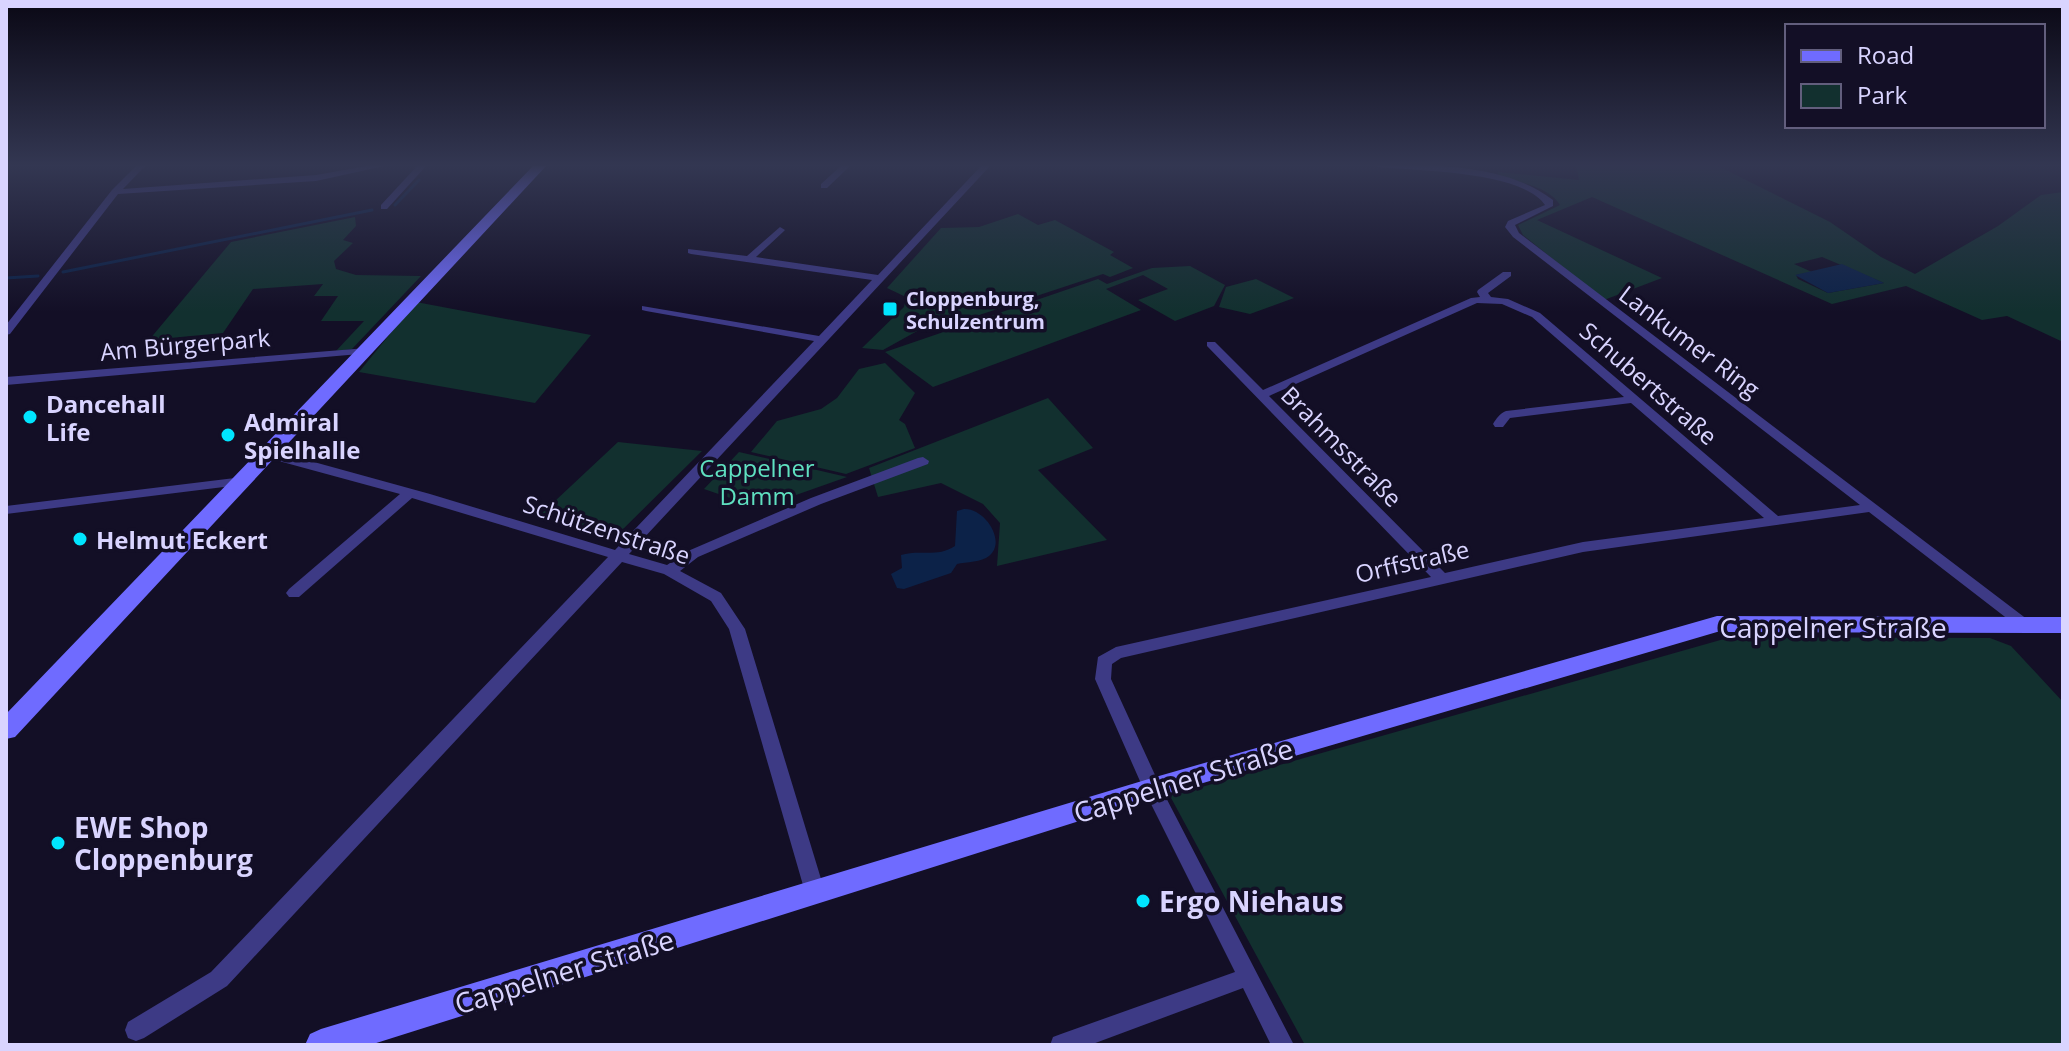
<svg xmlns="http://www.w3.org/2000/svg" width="2069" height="1051" font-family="'Open Sans',sans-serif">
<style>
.green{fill:#12302f;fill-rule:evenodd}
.water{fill:#0c2248}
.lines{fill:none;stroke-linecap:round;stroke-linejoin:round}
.stream{stroke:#0c2248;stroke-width:3}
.street{fill:#3d3a85;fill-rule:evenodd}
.secondary{fill:#6f6bff;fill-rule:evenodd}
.poi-dot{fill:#00e5ff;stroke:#130f26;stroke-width:3}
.labels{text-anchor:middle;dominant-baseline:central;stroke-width:7;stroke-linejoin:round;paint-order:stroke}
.far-poi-label{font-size:20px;font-weight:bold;fill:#d9d4ff;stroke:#130f26;text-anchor:start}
.street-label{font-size:24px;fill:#d9d4ff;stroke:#130f26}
.poi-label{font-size:24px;font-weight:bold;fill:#d9d4ff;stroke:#130f26;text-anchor:start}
.park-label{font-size:24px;fill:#5fe0c0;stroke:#130f26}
.near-street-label{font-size:28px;fill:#d9d4ff;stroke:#130f26}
.near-poi-label{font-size:28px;font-weight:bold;fill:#d9d4ff;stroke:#130f26;text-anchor:start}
</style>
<rect width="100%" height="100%" fill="#130f26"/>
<path class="green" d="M1576,165H1716L1830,222L1881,257L1915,274L1998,226L2041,195L2063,192V342L2007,316L1982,320L1906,286L1832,304L1592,197L1537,220L1662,278L1604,300L1523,235L1518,225L1560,205C1550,187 1516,181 1498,176V172L1579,180ZM1822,257L1884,283L1828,293L1798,279L1796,275L1812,272L1794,264Z
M1018,214L1038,225L1055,220L1114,252L1110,255L1133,268L1110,277L1103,274L964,320H937L883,350L862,348L904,307L906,297L887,288L941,228L979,227Z
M355,217L356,226L343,240L353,243L334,261L336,269L356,275L421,276L352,349L336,351L364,321H321L338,296H314L323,284L253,289L223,333L149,340L231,242Z
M1190,266L1225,285L1214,306L1175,321L1138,300L1168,289L1143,275L1106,289L1141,310L933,387L885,352L1098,279L1107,284L1152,268Z
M1256,279L1294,298L1250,314L1219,307L1226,287Z
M416,302L591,335L535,403L359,372Z
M885,363L915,393L899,420L905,424L915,448L846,474L751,452L777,421L821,409L837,398L859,369Z
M1048,398L1093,448L1038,470L1107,540L997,566L1000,523L983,504L941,483L878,497L869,468Z
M618,442L702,451L614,538L539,516Z
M739,452L847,477L759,508L704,489Z
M1731,637L1990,638L2011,646L2063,702V1045H1305L1170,796Z"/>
<path class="water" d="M1842,264L1884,283L1828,293L1795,275Z
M964,509C985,508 1007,542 989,556C982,562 966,562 957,564L951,573L904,589L897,588L891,574L902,568L901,555C919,549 937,558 955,546L957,511Z"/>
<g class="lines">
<path class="stream" d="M395,205L419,180
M63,272L372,210
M6,278L38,276"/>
<path class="street" d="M137,165H146L123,189L316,175L372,165H389L316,181L118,194L10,334L6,335V325L112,190Z
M418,165H427L387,209H381V205Z
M842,165H851L827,188H821V184Z
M982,165H991L629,554L667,565L688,551L811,498L918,458L923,457L929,461L928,464L821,504L698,557L680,571L721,593L745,629L825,892L822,898L815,901L808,898L805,892L729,629L711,601L664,574L622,562L227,986L144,1038L136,1041L128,1038L125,1030L128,1022L211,972L608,557L412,498L299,597H289L286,593L289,589L400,494L264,457L263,454L264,451H274L430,494L615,550L814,341L646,311L642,310V306L819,336L872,280L691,254L688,253V249L747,256L780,227L785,230L783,232L756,257L878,275Z
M1374,165C1432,165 1505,163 1553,200V206L1515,225L1519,233L2036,626L2034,630H2022L1869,512L1583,552L1121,658L1112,664L1111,679L1161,788L1294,1045H1271L1243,988L1090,1045H1050L1053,1037L1061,1034L1235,972L1143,788L1095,679L1098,657L1116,647L1431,577L1207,346V342H1215L1263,390L1471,298L1480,297L1477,292L1478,290L1503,272H1511V276L1488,293L1491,297L1508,299L1540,313L1778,516L1860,505L1513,237L1505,227L1508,221L1545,205C1522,171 1418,171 1378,167ZM1477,303L1502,304L1532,317L1624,397L1506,411C1500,413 1496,419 1493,424L1495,427H1503L1510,418L1631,403L1764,518L1583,542L1445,573L1269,396Z
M367,348L371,349V353L6,385V377Z
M243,477L250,481L248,484L6,514V506Z"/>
<path class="secondary" d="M534,165H547L15,737L6,739V714Z
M1717,616L2063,617V633L1717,632L1152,798L370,1045H305L310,1034L321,1029L1152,778Z"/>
</g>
<linearGradient id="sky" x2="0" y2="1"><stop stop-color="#0a0815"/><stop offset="0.53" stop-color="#333752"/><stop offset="1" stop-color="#333752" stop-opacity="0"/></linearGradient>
<rect width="2069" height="312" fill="url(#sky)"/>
<g class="poi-dot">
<rect x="882" y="301" width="16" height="16" rx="4"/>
<circle cx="30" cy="417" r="8"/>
<circle cx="228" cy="435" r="8"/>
<circle cx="80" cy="539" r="8"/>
<circle cx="58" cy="843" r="8"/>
<circle cx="1143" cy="901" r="8"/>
</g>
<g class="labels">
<g class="far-poi-label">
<text x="906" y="298">Cloppenburg,<tspan x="906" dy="23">Schulzentrum</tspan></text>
</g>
<g class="street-label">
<text transform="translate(1690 341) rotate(37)">Lankumer Ring</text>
<text transform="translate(185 344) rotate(-5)">Am Bürgerpark</text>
<text transform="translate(1649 383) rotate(41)">Schubertstraße</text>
<text transform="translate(1342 446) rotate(45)">Brahmsstraße</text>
<text transform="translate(607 529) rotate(18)">Schützenstraße</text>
<text transform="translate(1412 561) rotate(-13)">Orffstraße</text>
</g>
<g class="poi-label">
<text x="46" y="403">Dancehall<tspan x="46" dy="28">Life</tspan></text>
<text x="244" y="421">Admiral<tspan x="244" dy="28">Spielhalle</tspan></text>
<text x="96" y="539">Helmut Eckert</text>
</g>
<g class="park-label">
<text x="757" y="467">Cappelner<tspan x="757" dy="28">Damm</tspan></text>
</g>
<g class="near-street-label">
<text x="1833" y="627">Cappelner Straße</text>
<text transform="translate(1183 780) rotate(-17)">Cappelner Straße</text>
<text transform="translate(564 971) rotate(-17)">Cappelner Straße</text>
</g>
<g class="near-poi-label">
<text x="74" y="827">EWE Shop<tspan x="74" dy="32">Cloppenburg</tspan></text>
<text x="1159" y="901">Ergo Niehaus</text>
</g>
</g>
<rect width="2069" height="1051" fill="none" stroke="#d9d4ff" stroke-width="16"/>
<rect x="1785" y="24" width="260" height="104" fill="#130f26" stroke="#625e7d" stroke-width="2"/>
<rect x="1801" y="50" width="40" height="12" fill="#6f6bff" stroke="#625e7d" stroke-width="2"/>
<text x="1857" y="64" font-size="24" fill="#d9d4ff">Road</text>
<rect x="1801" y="84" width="40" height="24" fill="#12302f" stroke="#625e7d" stroke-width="2"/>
<text x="1857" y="104" font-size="24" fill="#d9d4ff">Park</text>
</svg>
